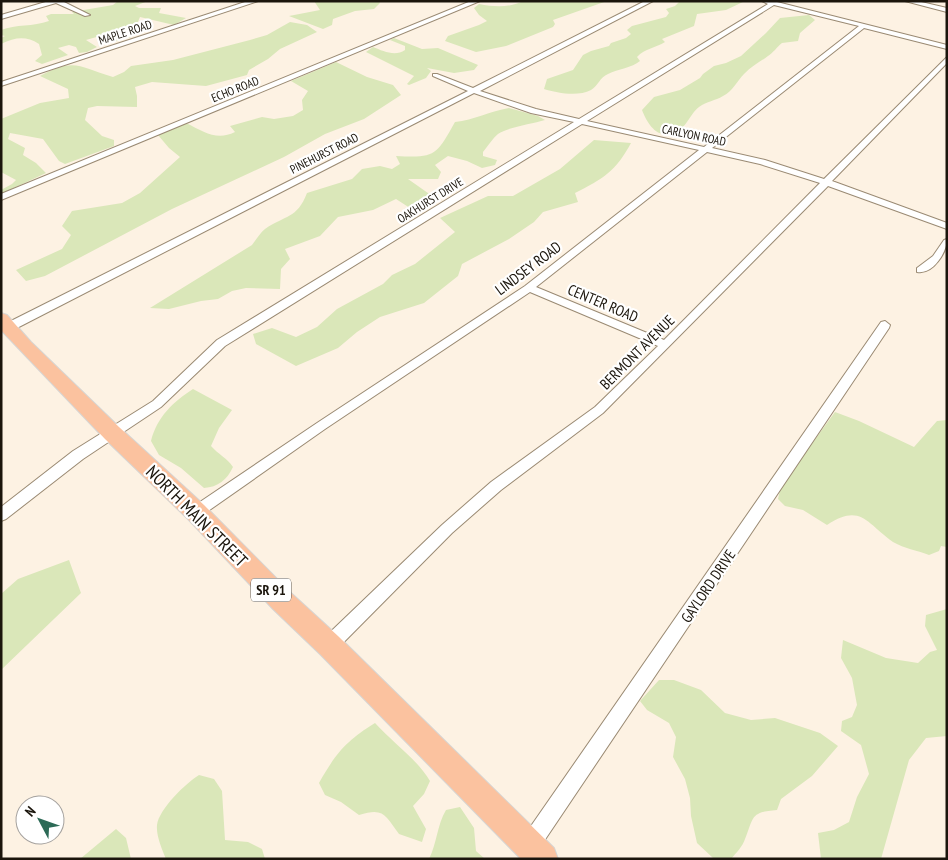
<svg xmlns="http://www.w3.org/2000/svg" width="948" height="860" font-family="'PT Sans Narrow',sans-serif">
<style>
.green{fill:#dae7b9}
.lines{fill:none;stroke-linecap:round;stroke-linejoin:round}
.street-casing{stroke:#9a8a73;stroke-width:2}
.primary-casing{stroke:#d6d5d3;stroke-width:2}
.street{fill:#fff;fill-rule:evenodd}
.primary{fill:#fbc29f;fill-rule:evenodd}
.labels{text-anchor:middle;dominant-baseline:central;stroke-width:4.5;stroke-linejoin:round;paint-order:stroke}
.far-street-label{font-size:12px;fill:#1b150c;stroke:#fff}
.shield{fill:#fff;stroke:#5f5b55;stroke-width:1}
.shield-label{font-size:14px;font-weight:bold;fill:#1b150c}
.street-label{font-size:15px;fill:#1b150c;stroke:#fff}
.near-street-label{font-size:18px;fill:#1b150c;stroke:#fff}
</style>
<rect width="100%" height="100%" fill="#fdf2e3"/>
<path class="green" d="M118,1H148L135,6L139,8H161L159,13L186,18L174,25L140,17L137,24L149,29L145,32L126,29L114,32L122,36L131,37L107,44L99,43L106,37L100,36L86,40L97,47L87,52L79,53L76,47L69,45L58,48L68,55L42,64L35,61L42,55L39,44C26,36 16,37 1,44V38L5,36L1,35V30C16,24 33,27 49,21L46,16L51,14H74L72,12L113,5Z
M314,1H379L380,3L374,9L355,11L333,19L332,25L323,29L289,16L320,10Z
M523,1H607L553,20L555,24L553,27L506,46L476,52L445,41L448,36L479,25L487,21L479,15L474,8L479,4C495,7 508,8 523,1Z
M680,1H745L726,10L697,14L694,26L662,39L665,42C656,48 645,48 637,57L640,61C632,68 618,69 608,74C600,77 598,86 591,90C578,97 557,93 544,89L547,79L573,70L583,55L591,51L609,46L611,43L626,38L631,34L627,30L632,26L666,17L669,13L666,9L675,6Z
M809,15L815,20L800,33L798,41L782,43C777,47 773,53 768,56C760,62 752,66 744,74C737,81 733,91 723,96C715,101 707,101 699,107C689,115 686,130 672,134C656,138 647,123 642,110L654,97L680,90L700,78L703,74L714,66L726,63L741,56L766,33L780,18Z
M290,22L307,25L317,32L280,49L268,59L249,70L247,75L206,86L152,82L135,87L137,96V107L97,106L88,108L85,120L102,136L114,140V146L65,164L59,161L43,139L10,133L8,139L25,148L23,155L36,163L46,173L1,194V190L12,184L16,180L1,172V119L40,103L69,98L68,89L40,76C75,57 79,67 113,77L124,72L131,66L173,60L250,40L267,35Z
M394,38L422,49L438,48L478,65L474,70L454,73L427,68L431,71L426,78L409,85L407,84L414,76L366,52L373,47C383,51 395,57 405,50V46L390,40Z
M336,62L367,77L393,85L401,95L364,119L325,134L284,157L172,209L45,276L26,281L16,270L62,249L71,235L62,226L72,211L122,203L140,193L180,157L169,148L158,135L186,123C204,132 217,141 235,132L230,126L262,117L274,119L293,116L303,110L302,100L308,91L291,81Z
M509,108L538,116L545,120C532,124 508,127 498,134C493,138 487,147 483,152V156L497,160L495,165L482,168L467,161L448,156L435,165L441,172L438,179H408L435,198L423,206L413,210L396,199L373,210L338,217L320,236L285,249L290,259L281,269L280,289L246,288L232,291L218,299L201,301L169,309L150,308L252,245C256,240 260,233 265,229C285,215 297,219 307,193L352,179L362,169L380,166L392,169L400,164L396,156C435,158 436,156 455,122C474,120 490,111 509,108Z
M594,140L631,143C616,171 603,179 575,193L578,202L543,212L534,222L509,239L462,264L458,276L424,303L380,317L357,332L338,348L296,366L256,344L253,334L272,328L296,337L317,327L337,309L383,284L392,275L415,264L455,232L440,218L488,196H513L560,169Z
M193,389L232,410L219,428L211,446C218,454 227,458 233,467C227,480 218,487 204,488L181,468L159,455L151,441C157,417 173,402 193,389Z
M835,412L859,421L914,447L937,421L947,420V547L941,546L939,551L929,555C916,550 905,549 893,542C866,523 861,503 827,525L803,510L785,506L778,499L781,486Z
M69,560L81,593L1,670V594L18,579Z
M947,609V736L926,738L909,760L881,859H821L818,833L834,830L849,822L857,797L869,774L861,745L841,731L842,721L852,717L857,705L852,678L841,658L843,640L886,658L918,663L930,652L937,650L925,626L926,615Z
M659,680H674L701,690L725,713L751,720L775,718L820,733L838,746L812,776L781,799L777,810C750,812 754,817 745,839C743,846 736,853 731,859L713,858L697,843L691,816L690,798L685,779L673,757L676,737L669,723L647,710L640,701Z
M375,723C393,743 417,759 430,781L424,794L413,806L426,829L422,842L399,834C385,816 385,807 359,815L341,802L325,795L319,783C336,753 346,741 375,723Z
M199,775L214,779L222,791L225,840L248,842L262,849L265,859H166C162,849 156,836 157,825C159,809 186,783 199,775Z
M460,807L474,828L476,851L485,859H429C437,843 437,825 446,810Z
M116,829L126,838L131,859H80Z"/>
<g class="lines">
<g class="street-casing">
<path id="street" d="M49,1H62L90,15L85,16L56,3L1,19V15Z
M248,1H258L1,86V82Z
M471,1H480L1,200V194Z
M645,1H653L480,91L536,109L579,119L768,4L762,1H773L947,45V49L864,28L712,148L765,160L824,179L947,57V63L832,181L947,223V229L828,186L603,413L501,490L452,533L335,651L329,653L323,651L321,645L323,639L442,525L491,482L595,407L658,346L530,292L325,429L201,516L196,518L191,516L189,512L191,508L317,423L525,286L699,150L582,124L225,346L161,407L83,459L6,519L1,521V507L73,451L153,401L217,340L574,122L531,113L474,93L13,330H5L4,327L5,324L468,91L433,76V74H437L473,88ZM774,5L859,26L704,147L587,121ZM707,152L760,164L820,183L664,340L536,287Z
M905,1H917L947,8V12Z
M947,239C947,252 933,275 917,272V268L933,256L944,240Z
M885,321L890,325L889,328L536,853L529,856L522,853L519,846L522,839L881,322Z"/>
</g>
<g class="primary-casing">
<path id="primary" d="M1,313L7,315L31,342L119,427L204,505L291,593L338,636L554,848L558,859H521L320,654L273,609L188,519L105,439L1,330Z"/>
</g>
<use href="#street" class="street"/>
<use href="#primary" class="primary"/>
</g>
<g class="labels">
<g class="far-street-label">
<text transform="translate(125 32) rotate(-18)">MAPLE ROAD</text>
<text transform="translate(235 89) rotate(-22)">ECHO ROAD</text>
<text transform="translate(694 135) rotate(12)">CARLYON ROAD</text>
<text transform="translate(324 153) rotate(-27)">PINEHURST ROAD</text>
<text transform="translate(430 200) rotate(-32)">OAKHURST DRIVE</text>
</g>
<rect class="shield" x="251" y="578.5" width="40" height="23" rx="4"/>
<g class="shield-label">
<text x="271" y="590">SR 91</text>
</g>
<g class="street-label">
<text transform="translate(528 268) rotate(-37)">LINDSEY ROAD</text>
<text transform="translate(603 303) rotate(23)">CENTER ROAD</text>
<text transform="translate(637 352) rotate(-45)">BERMONT AVENUE</text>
<text transform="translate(708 586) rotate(-56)">GAYLORD DRIVE</text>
</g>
<g class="near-street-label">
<text transform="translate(197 516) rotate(45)">NORTH MAIN STREET</text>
</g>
</g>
<rect width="948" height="860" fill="none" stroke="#1b150c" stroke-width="5"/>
<g transform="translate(40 820) rotate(311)"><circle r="24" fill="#ffffff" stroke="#a4a19e"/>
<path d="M0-4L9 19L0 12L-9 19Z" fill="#2c6a56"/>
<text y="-8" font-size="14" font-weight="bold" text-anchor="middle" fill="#1b150c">N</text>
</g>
</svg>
